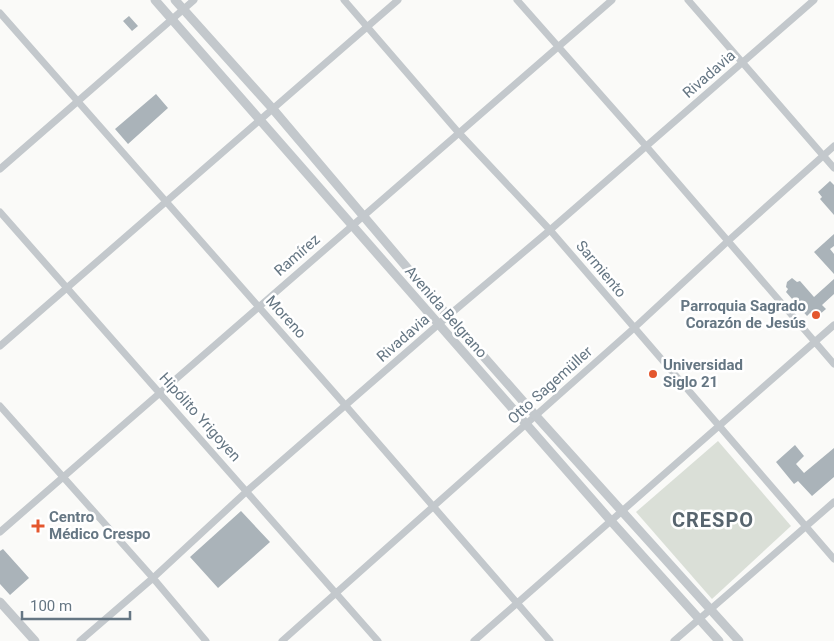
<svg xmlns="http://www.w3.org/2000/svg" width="834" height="641" font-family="Roboto,sans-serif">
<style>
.green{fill:#dadfd7}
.building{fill:#aab3b9}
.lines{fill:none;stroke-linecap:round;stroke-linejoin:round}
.minor{stroke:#c3c8cc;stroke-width:7}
.tertiary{stroke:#c3c8cc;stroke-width:9}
.poi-dot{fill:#e4572e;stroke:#fff;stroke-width:2}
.labels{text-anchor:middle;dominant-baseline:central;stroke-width:5;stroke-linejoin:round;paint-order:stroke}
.street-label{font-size:15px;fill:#657683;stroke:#fff}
.poi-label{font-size:15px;font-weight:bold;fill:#657683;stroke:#fff;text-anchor:start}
.district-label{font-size:20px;font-weight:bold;letter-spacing:1px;fill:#57646e;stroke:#fff}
</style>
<rect width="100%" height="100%" fill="#fafaf8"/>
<path class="green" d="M718,441L791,526L712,599L636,512Z"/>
<path class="building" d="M129,16L138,26L132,31L123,21Z
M156,94L168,108L128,144L115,129Z
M830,181L834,185V215L820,199L822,197L818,192Z
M834,234V246L830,249L834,254V274L814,252Z
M792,278L797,282L800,281L814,297L834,279V294L822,305L826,309L819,315L814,317L810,313L807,316L786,292L788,289L786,287L787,282Z
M795,445L804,456L796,464L804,473L834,448V477L812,496L798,481L794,484L776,462Z
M241,511L270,542L218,588L190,557Z
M3,549L29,578L10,595L0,584V551Z"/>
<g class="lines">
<path class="minor" d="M344,0L458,132L550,230L834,559
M517,0L646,146L834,364
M688,0L834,168
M0,13L346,406L550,641
M0,169L194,0
M0,212L378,641
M0,346C132,230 265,115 398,0
M0,406L153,578L206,641
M0,532L612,0
M80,641L153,578L247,491L448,316L550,230L814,0
M282,641L633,329L728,241L834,146
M474,641L834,325
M674,641L834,502"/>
<path class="tertiary" d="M155,0L611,521L719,641
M175,0L272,108L448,316L536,416L739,641
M0,602L35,641"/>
</g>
<g class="poi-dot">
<circle cx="816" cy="315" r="5"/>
<circle cx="653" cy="374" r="5"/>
<path d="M35.5 518.5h5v5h5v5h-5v5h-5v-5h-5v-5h5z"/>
</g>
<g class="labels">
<g class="street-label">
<text transform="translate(709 74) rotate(-41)">Rivadavia</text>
<text transform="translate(297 255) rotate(-41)">Ramírez</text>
<text transform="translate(601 269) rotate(50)">Sarmiento</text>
<text transform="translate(446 312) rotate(49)">Avenida Belgrano</text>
<text transform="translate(286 317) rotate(48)">Moreno</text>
<text transform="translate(403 338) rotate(-41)">Rivadavia</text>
<text transform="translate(550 385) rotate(-42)">Otto Sagemüller</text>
<text transform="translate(200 417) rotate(48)">Hipólito Yrigoyen</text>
</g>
<g class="poi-label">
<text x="806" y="306" text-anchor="end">Parroquia Sagrado<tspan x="806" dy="17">Corazón de Jesús</tspan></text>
<text x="663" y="365">Universidad<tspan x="663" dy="17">Siglo 21</tspan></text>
<text x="49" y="517">Centro<tspan x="49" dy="17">Médico Crespo</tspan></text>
</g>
<g class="district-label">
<text x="713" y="520">CRESPO</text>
</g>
</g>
<path d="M22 611v8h108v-8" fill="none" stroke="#657683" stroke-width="2.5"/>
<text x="30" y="611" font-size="15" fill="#657683" stroke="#ffffff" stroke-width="4" paint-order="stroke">100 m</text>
</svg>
